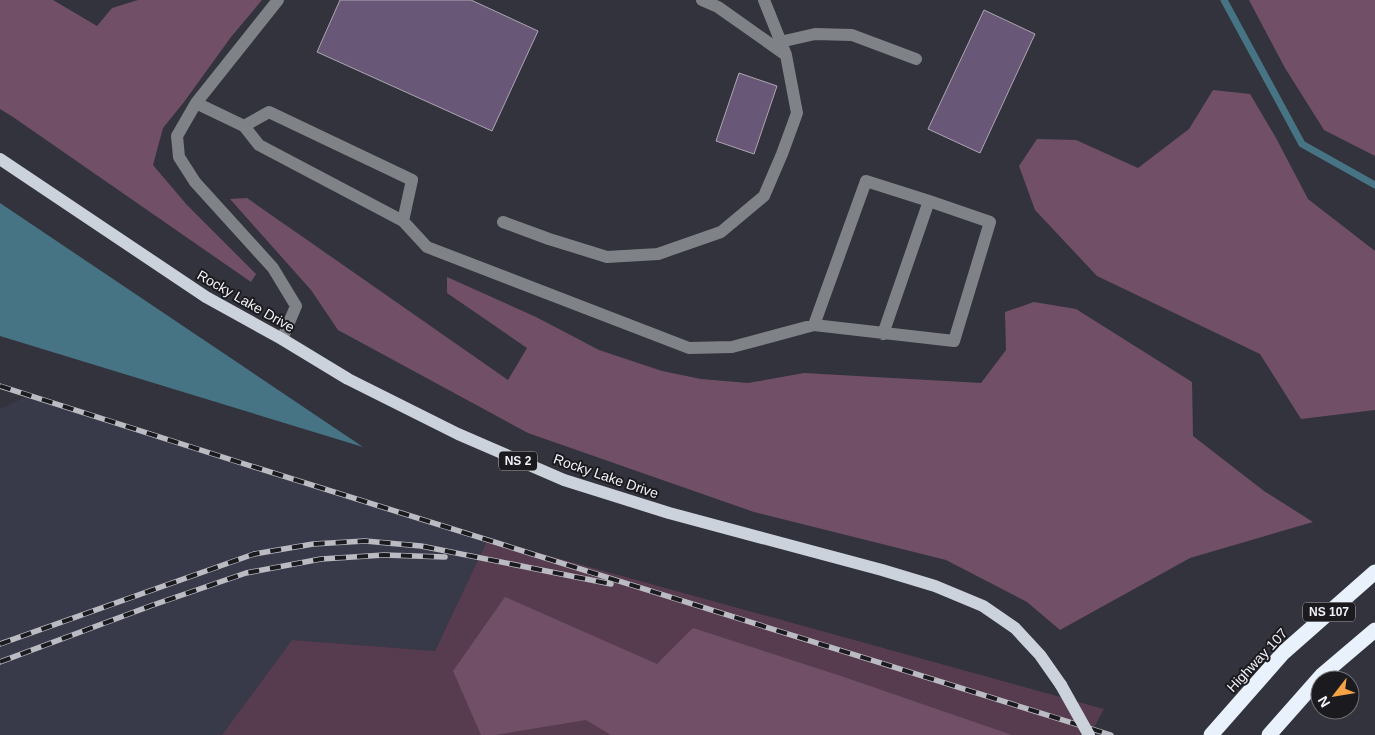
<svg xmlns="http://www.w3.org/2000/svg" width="1375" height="735" font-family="Arial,sans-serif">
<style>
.built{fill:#383a49}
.green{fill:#573c4f}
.forest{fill:#715067}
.water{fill:#477484}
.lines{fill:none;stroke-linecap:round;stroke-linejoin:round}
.stream{stroke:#477484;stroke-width:7}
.building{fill:#695778;stroke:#ada7b2}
.minor{stroke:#7f8387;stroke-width:12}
.major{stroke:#cbd2db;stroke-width:12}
.highway{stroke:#e9f2fc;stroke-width:15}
.rail-casing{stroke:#bbbbc3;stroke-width:5.5}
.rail{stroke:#1b1b1f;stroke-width:4;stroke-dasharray:11;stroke-linecap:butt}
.major-bridge{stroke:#cbd2db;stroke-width:12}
.labels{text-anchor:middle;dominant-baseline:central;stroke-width:4;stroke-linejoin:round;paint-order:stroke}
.shield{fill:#1b1b1f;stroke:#b2b2b8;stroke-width:1}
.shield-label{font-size:12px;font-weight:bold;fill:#f2f2f9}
.street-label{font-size:14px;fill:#f2f2f9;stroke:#1b1b1f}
</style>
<rect width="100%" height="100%" fill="#32333c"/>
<path class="built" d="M25,397L488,539L435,651L292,640L222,735H0V409Z"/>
<path class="green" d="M488,539L1104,709L1090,735H222L292,640L435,651Z"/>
<path class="forest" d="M0,0H53L97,26L112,8L138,0H262L231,37L184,102L163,128L153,165L187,205L256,274L251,282L13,117L0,109Z
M1249,0H1375V156L1324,130L1285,68Z
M1213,90L1250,94L1276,138L1308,199L1375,251V410L1301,419L1260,354L1097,276L1035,210L1019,166L1037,139L1076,140L1138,168L1189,129Z
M247,198L508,380L527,348L447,293V277L536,317L599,350L662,371L701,379L748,383L804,373L981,383L1006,350L1005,312L1034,302L1076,309L1192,382L1193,436L1264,491L1313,522L1190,558L1060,630L1027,602L946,560L754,512L528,433L338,330L311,290L230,199Z
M505,597L657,664L693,628L841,676L1012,735H611L586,720L495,735H481L453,671Z"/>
<path class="water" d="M0,203L363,447L0,336Z"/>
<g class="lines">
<path class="stream" d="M1224,0L1302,144L1375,185"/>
</g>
<path class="building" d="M340,0H471L538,31L492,131L317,52Z
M984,10L1035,34L980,153L928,129Z
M739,73L777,86L754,154L716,141Z"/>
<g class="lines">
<path class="minor" d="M278,0L196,103L177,136L179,157L195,182L273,268L296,306L282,339
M702,0L718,7L786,55
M780,42L815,34L852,35L916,59
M196,103L244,126L259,145L403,221L427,247L689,348L732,347L814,325L954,341L990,222L929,201L866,181L814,325
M244,126L269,112L412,180L403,221
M503,222L549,239L607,257L658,254L721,232L764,196L782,154L797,113L786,55L764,0
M883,334L929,201"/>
<path class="major" d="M0,159L206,297L282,339L348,379L458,434L564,480L669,513L882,570L935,586L983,606L1015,628L1040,655L1061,685"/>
<path class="highway" d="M1211,735L1283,653L1375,572
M1269,735L1322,675L1375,630"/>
<g class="rail-casing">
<path id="rail" d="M0,386L232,460L1111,735
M0,644L254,554L313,544L365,541L421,546L611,584
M0,662L153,605L246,573L321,559L384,555L445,557"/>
</g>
<use href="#rail" class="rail"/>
<path class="major-bridge" d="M1061,685L1089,735"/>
</g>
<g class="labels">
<g class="shield">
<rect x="499" y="451.5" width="38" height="19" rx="4"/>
<rect x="1303" y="602.5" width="52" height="19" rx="4"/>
</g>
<g class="shield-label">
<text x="518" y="461">NS 2</text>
<text x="1329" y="612">NS 107</text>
</g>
<g class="street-label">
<text transform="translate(246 301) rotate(30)">Rocky Lake Drive</text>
<text transform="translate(606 476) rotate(19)">Rocky Lake Drive</text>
<text transform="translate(1257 660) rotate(-47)">Highway 107</text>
</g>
</g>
<g transform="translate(1335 695) rotate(239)"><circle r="24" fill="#1b1b1f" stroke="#717176"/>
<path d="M0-4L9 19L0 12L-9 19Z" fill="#f6a247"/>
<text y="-8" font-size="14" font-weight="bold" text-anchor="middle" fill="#f2f2f9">N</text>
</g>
</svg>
